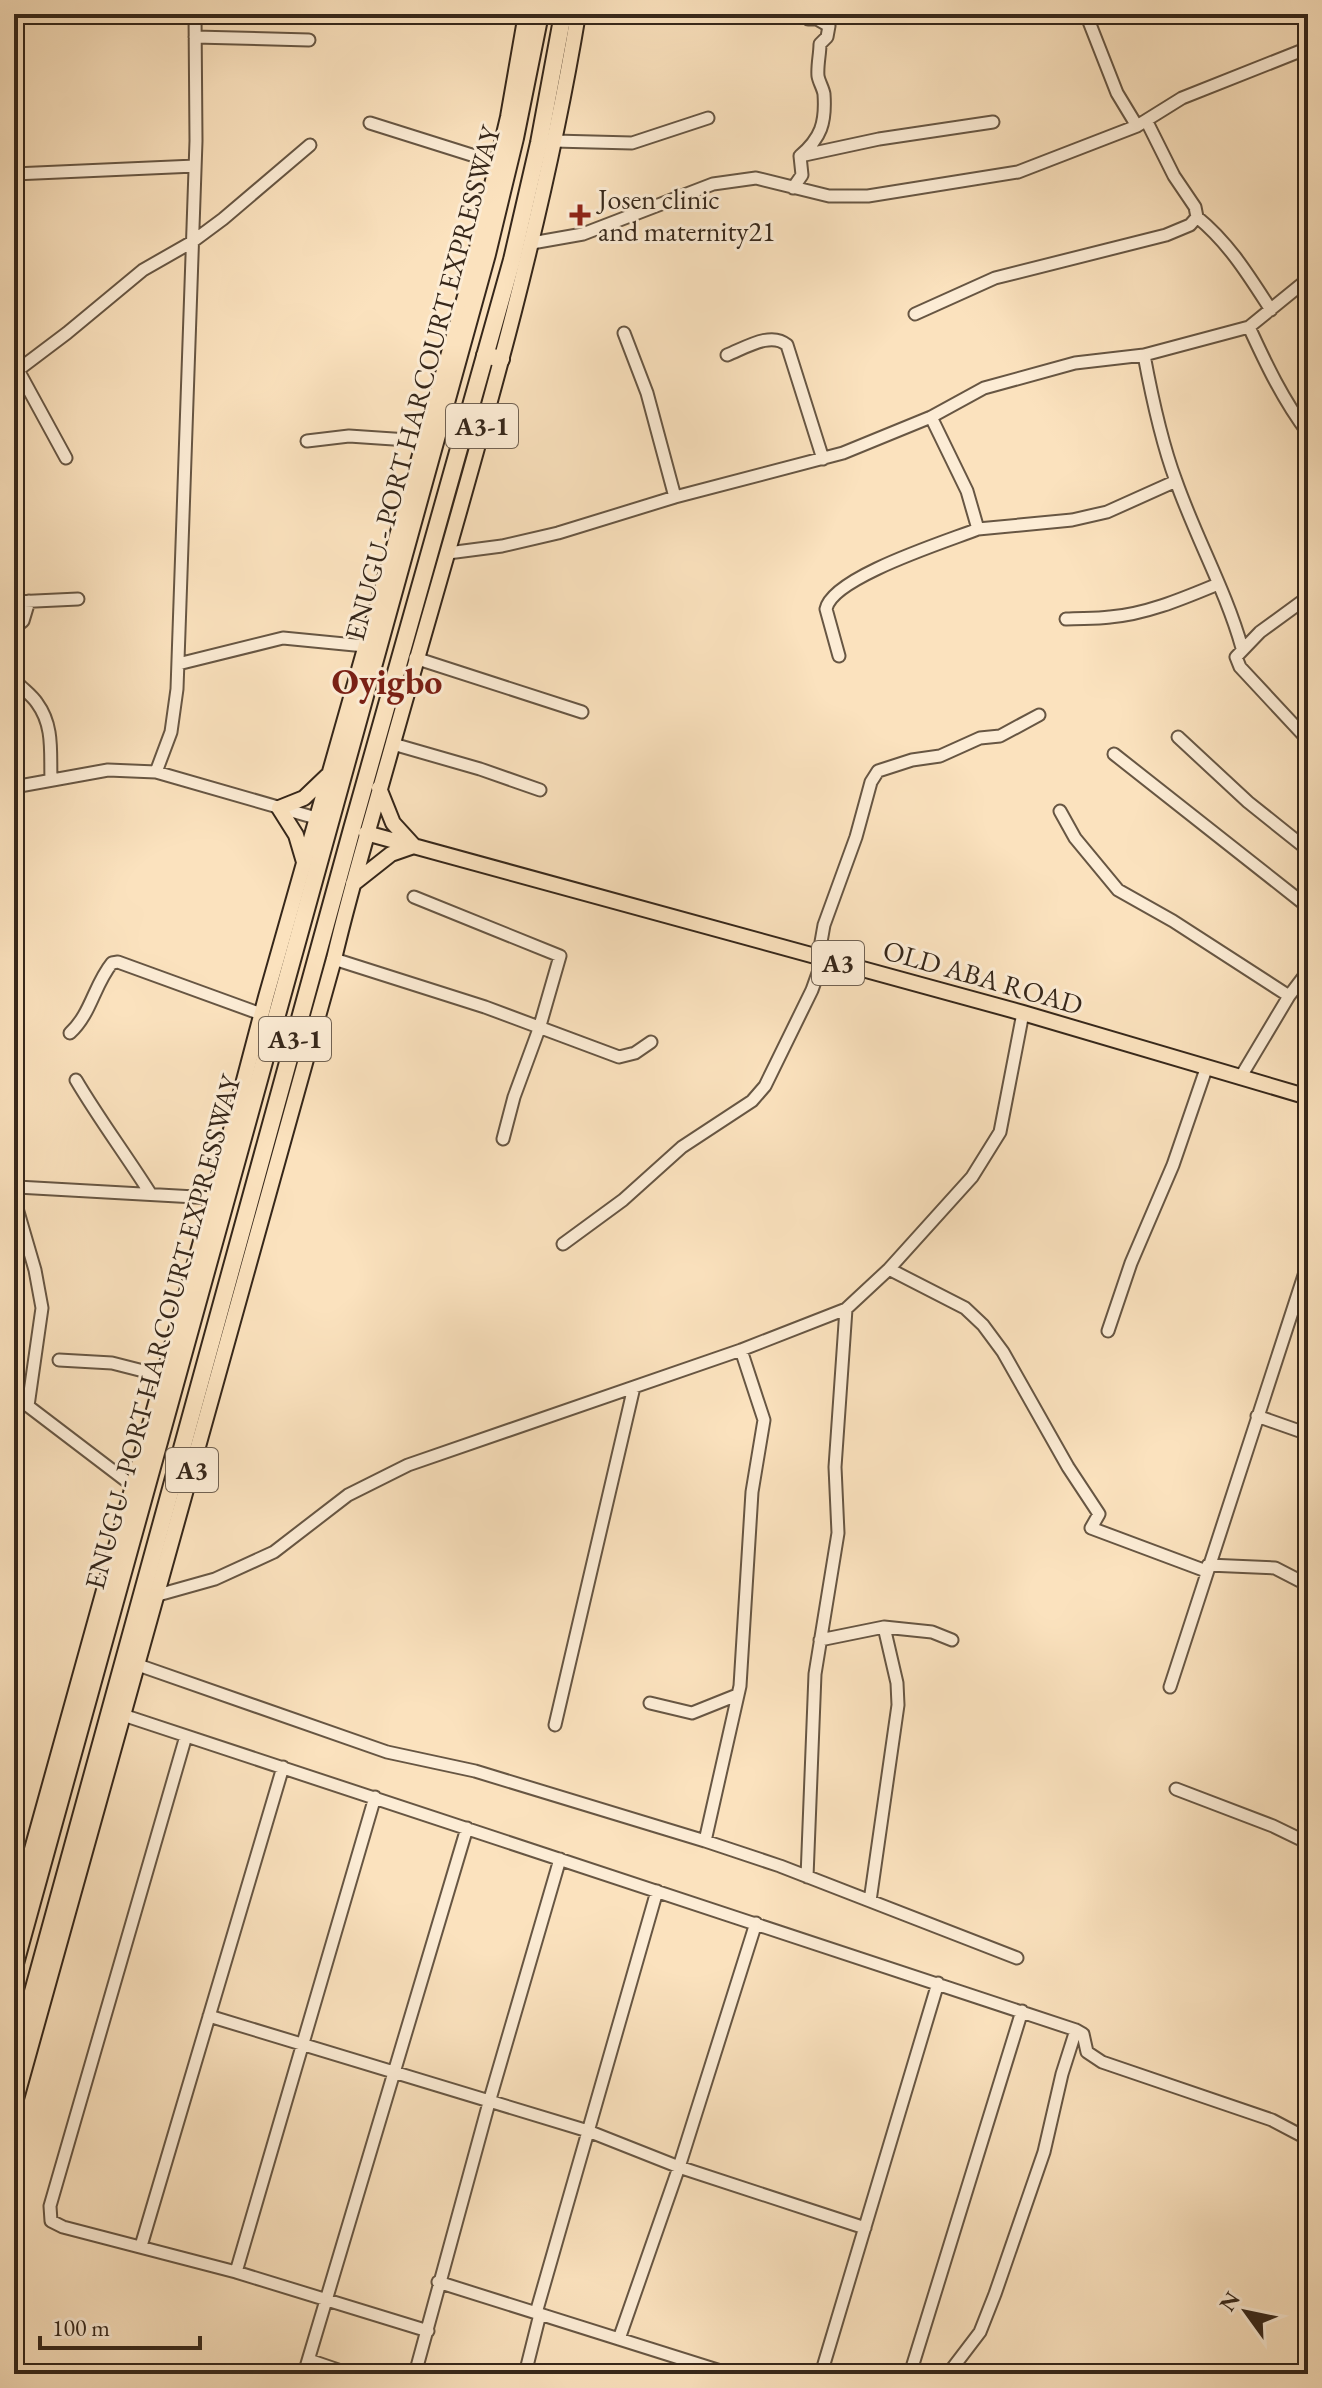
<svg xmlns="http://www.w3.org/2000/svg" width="1322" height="2388" font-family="'EB Garamond',serif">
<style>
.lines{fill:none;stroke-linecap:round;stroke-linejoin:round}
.minor-casing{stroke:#675643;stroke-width:15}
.major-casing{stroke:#36271a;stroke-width:18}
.highway-casing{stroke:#36271a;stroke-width:20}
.minor{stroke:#fcecd5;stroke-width:11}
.major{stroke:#fbe2be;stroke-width:14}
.highway{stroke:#fbe2be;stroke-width:16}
.poi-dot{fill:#8f2418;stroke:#fcecd5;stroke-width:3}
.labels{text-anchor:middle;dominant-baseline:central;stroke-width:6;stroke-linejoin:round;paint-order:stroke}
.shield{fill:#fcecd5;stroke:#716252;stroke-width:2}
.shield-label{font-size:26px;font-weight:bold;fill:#36271a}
.poi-label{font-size:28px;fill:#36271a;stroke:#fcecd5;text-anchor:start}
.street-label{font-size:28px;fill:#36271a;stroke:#fcecd5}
.district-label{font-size:36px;font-weight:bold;fill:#7a1f14;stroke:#fcecd5}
</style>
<rect width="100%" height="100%" fill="#fbe2be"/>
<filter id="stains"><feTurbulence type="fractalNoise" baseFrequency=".0025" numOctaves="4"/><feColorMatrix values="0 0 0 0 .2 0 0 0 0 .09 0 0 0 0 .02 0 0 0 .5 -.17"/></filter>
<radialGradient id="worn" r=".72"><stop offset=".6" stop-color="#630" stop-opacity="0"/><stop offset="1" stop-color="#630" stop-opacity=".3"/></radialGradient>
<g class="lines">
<g class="minor-casing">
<path id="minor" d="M900,14L928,17L944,14
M1086,14L1117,93L1137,126
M195,37L309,40
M370,123L497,163
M554,141L632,143L708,118
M800,156L879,139L993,122
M14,174L195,166
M793,188L802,175L800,156C821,138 826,123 824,94C823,88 819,82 818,76C817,66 820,54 820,44L827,37L829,26L817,19H808L809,14
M1197,217C1229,243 1249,276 1271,310
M532,243L583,234L713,184L756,178L829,196H868L1018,172L1137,126L1182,98L1308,48
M915,314L995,278L1166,235L1190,225L1197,217L1195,207L1174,176L1147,122
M1249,327C1266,364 1283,400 1308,433
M624,333L647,393L675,497
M727,355C745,348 771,331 787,345L823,459
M1144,355C1152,398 1161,441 1176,481C1196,538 1226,591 1242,648
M18,370L66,458
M14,373L67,333L143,270L192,242L223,219L310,145
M931,417L967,491L978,529L1072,520L1107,512L1176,481
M307,441L349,436L423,441
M14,516L15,518
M448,553L502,546L558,533L675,497L843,453L931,417L984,388L1075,363L1144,355L1249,327L1308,279
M1308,597L1260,632L1236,657L1240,667L1308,740
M14,602L78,599
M1066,619C1081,618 1096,619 1110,617C1147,614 1184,598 1218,584
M14,628L23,621L29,601
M839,656L826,609C832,577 948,541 978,529
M415,658L582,712
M178,664L283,638L365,646
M14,679C21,688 31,694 37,703C54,726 50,752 51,779
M1178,737L1248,802L1308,850
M393,744L480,769L540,790
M1114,754L1308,907
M156,772L171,732L177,689L196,141L195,14
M14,787L108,770L156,772L316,818
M1060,811L1075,838L1118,890L1173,921L1289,996
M414,897L560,956L539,1029L514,1097L503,1139
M334,959L485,1007L619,1057L635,1053L651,1042
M70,1033C91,1014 94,985 112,963L118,962L261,1014
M1240,1078L1289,996L1308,971
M76,1080C99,1119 126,1155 150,1193
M14,1177L17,1187L14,1177
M14,1189L17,1187L213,1198
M14,1198L35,1270L42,1308L28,1406L133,1486
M563,1244L623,1200L682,1147L752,1101L765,1086L812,990L823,959L821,942L824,925L856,837L871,782L878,771L912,760L940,756L980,738L1000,736L1039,715
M889,1269L965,1308L983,1325L1003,1352L1068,1467L1099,1514L1091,1528L1206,1571
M1108,1331L1131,1263L1173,1165L1206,1069
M59,1360L112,1363L163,1376
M14,1394L28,1406
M1257,1416L1308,1434
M1208,1565L1275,1568L1308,1585
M158,1595L215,1579L274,1552L348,1495L408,1465L741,1350L846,1309L889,1269L972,1177L1000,1132L1023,1013
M884,1627L932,1632L952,1640
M820,1640L884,1627L897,1683L898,1705L870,1901
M138,1665L387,1752L475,1771L705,1841L780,1866L1017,1958
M1170,1687L1308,1263
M650,1703L692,1713L737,1695
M123,1715L1076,2030L1083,2034L1087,2052L1102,2062L1272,2120L1308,2139
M555,1725L634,1387
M186,1736L50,2206L51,2221L63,2227L236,2272L428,2331
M1176,1789L1273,1826L1308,1843
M705,1841L740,1686L752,1492L764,1420L741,1350
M807,1877L815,1674L838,1533L835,1467L846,1309
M209,2016L588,2131L679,2167L865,2228
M141,2246L283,1767
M236,2272L375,1797
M438,2282L730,2374
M536,2313L657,1891
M619,2339L679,2167L756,1923
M309,2360L350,2374
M304,2374L467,1828
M415,2374L490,2099L560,1859
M525,2374L540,2314
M821,2374L938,1983
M910,2374L1022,2011
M948,2374L980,2332L995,2294L1044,2152L1062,2074L1076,2030"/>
</g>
<g class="major-casing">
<path id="major" d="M366,833L1023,1013L1308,1097
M304,862L296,835L279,808L304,798L327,776
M353,884L391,854L414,846L393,823L379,788
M14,1914L213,1198L266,997L468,286L508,117L526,14
M14,2106L334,959C351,886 373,815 393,743C461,501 537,262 578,14"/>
</g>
<g class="highway-casing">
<path id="highway" d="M485,355L501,359
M14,1967L487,254L515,138L540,14
M14,2061L352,829L512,260L539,143L563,14"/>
</g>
<use href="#minor" class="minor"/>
<use href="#major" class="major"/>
<use href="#highway" class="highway"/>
</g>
<path class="poi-dot" d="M576 203h8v8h8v8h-8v8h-8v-8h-8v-8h8z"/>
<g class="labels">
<g class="shield">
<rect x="446" y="404" width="72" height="44" rx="6"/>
<rect x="812" y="941" width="52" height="44" rx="6"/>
<rect x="259" y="1017" width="72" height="44" rx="6"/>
<rect x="166" y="1448" width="52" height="44" rx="6"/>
</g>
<g class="shield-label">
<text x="482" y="426">A3-1</text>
<text x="838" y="963">A3</text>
<text x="295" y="1039">A3-1</text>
<text x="192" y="1470">A3</text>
</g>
<g class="poi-label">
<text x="598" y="199">Josen clinic<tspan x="598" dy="32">and maternity21</tspan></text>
</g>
<g class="street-label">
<text transform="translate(422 383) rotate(-75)">ENUGU - PORT HARCOURT EXPRESSWAY</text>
<text transform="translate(983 977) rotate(16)">OLD ABA ROAD</text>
<text transform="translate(162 1332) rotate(-75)">ENUGU - PORT HARCOURT EXPRESSWAY</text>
</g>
<g class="district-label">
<text x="387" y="681">Oyigbo</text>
</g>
</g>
<rect width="1322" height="2388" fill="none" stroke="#fbe2be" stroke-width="48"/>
<rect x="16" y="16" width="1290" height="2356" fill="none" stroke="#36271a" stroke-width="4"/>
<rect x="24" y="24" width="1274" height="2340" fill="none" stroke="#36271a" stroke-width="2"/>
<g transform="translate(1246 2312) rotate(303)" stroke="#fcecd5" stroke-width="6" paint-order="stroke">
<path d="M0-6L14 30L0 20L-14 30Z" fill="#36271a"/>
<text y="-12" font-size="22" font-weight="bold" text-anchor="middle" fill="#36271a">N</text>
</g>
<path d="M40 2336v12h160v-12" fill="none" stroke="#36271a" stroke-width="4"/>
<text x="52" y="2336" font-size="24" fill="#36271a" stroke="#fcecd5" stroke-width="6" paint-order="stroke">100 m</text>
<rect width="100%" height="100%" filter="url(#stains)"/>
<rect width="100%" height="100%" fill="url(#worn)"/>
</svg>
